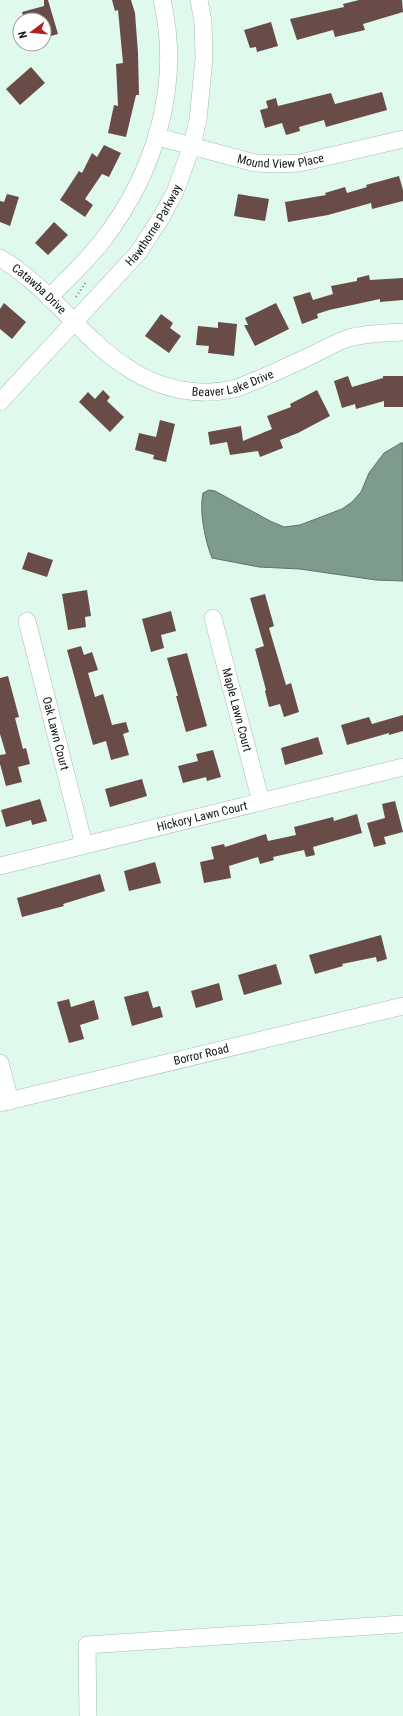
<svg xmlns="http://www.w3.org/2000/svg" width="403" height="1716" font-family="'Roboto Condensed',sans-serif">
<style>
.water{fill:#7d9c8d;stroke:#5c7469}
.building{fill:#694c48}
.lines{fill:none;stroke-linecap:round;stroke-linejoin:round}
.minor-casing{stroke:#a5beb2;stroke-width:18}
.path{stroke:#72837b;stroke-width:2;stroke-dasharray:1 3;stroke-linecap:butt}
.minor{stroke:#fff;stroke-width:17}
.labels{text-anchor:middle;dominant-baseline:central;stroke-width:4;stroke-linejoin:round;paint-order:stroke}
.street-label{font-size:12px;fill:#0f1814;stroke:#fff}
</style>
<rect width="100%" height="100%" fill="#dff9ec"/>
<path class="water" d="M401,443H403V581L376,580L300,569L259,567L212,558C205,541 199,511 203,493L209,490L215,491L270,521L284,527L300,525L342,509L352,502L361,492L369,473L384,453Z"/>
<path class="building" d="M44,0H48L58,34L44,38V20H24L22,12L44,6Z
M112,0H131L135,13L138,53L139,95H136L126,137L108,133L114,105L118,106L116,64L123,63L118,10L115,11Z
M359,0H402L403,12L363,24L365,30L335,37L333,30L297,40L290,19L344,7L343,4Z
M271,22L278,46L257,52L256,47L250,48L244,30Z
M31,67L45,83L20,105L6,89Z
M382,92L387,110L326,127L324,120L299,127L300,131L286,135L282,123L265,128L260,110L268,108L266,101L276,98L278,106L331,93L335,104Z
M104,145L121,153L109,177L102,174L85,199L93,205L85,217L60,200L79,171L82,173L92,153L97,157Z
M399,176L403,190V201L372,209L371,203L328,215L288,222L285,202L326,195L325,193L345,187L347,193L367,187L366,185Z
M7,194L19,197L10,226L0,222V201L4,202Z
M238,194L269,199L265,221L234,216Z
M54,222L68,235L48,255L35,243Z
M369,275L370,280L403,278V300L380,302V299L329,310L317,314L318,318L302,324L293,297L310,292L313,300L333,294L331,286L357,281V278Z
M4,303L26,322L12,339L0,329V309Z
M276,303L289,329L255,346L244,325H248L245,318Z
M161,314L173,323L170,328L181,336L169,353L145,336Z
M218,322L237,324L234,356L208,353L209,346L196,345L198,326L218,328Z
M348,376L352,387L383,378V376H403V407H384V401L356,409L355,404L342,408L334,381Z
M103,390L110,397L107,401L124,417L110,432L79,402L88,392L95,399Z
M317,390L330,416L298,433L280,440L283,448L260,457L258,451L230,455L227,442L210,445L208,432L241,426L243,441L272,429L267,416L291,407L290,404Z
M160,420L175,424L166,462L153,459L154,455L135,450L139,433L156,437Z
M28,552L53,560L47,577L22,569Z
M87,590L91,616L85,617L86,627L68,630L62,594Z
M265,594L274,626L269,628L286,685L291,683L299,712L284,717L280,704L269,707L265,691L266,690L255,649L264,646L250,598Z
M171,611L176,631L161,635L164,648L151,652L142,619Z
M81,646L84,655L92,652L98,670L88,673L95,697L103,694L112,725L126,722L129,732L123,734L129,755L111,760L106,741L93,745L67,650Z
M187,653L207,726L186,732L176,696H178L167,658Z
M8,676L19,717L15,718L23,749L26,748L30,764L18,767L22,782L6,786L0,764V755L6,754L0,734V678Z
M403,715V731L389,735V733L347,745L341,725L369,717L372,724Z
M318,737L323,754L285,765L281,748Z
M213,750L221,777L207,781L206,777L183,783L178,766L198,761L196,754Z
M142,779L147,796L110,807L105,789Z
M40,799L47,821L32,825L31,820L6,827L1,810Z
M395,801L403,832L384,837L386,844L374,847L367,823L385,818L382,804Z
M357,814L362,833L313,847L315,855L306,857L304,850L273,857L274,860L260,864L258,857L229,866L231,878L204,883L200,862L214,859L211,847L224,844L225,847L266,834L268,841L296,835L294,827L333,817L334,821Z
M155,862L161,883L129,891L124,871Z
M100,874L105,891L63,904L64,906L22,917L17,898Z
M381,935L387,959L377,962L376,957L342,964L343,966L315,974L309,955Z
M276,964L282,984L244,995L238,975Z
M219,983L223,1000L196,1008L191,991Z
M148,991L153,1008L160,1006L163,1017L132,1026L124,997Z
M69,999L71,1007L94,1000L99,1019L80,1025L84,1039L69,1043L57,1002Z"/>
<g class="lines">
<g class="minor-casing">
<g id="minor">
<path id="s1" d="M158,137L255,163L279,164L300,163L403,139"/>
<path id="s2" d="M0,258C50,287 82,340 131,370C160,389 199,397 233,389C239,388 246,384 252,382C272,374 291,365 310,356C323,350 336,342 349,338C366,333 385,333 403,332"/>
<path d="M49,298C67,279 87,261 103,240C155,172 182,85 162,0"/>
<path id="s3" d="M0,402L138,253L162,216L175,192L192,145L198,120L204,58L203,22L199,0"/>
<path id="s4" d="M213,618L261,802"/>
<path id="s5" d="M27,621L84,845"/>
<path id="s6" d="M0,866L403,767"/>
<path d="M0,1063L10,1101"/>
<path id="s7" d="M0,1103L403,1006"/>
<path d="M88,1716L87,1645L403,1624"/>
</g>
</g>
<path class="path" d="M76,297L86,282"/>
<use href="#minor" class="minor"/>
</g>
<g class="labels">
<g class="street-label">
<text stroke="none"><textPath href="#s1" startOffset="126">Mound View Place</textPath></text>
<text stroke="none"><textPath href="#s3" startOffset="235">Hawthorne Parkway</textPath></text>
<text stroke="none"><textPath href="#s2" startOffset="50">Catawba Drive</textPath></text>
<text stroke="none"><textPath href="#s2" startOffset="280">Beaver Lake Drive</textPath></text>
<text stroke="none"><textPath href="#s4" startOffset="95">Maple Lawn Court</textPath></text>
<text stroke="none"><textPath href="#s5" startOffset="116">Oak Lawn Court</textPath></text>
<text stroke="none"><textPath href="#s6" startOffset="208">Hickory Lawn Court</textPath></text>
<text stroke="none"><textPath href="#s7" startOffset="207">Borror Road</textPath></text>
</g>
</g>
<g transform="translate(32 32) rotate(254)"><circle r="19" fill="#ffffff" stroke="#9fa3a1"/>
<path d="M0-3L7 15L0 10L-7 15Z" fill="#b0201d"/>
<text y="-6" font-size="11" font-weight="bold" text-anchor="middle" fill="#0f1814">N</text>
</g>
</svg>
